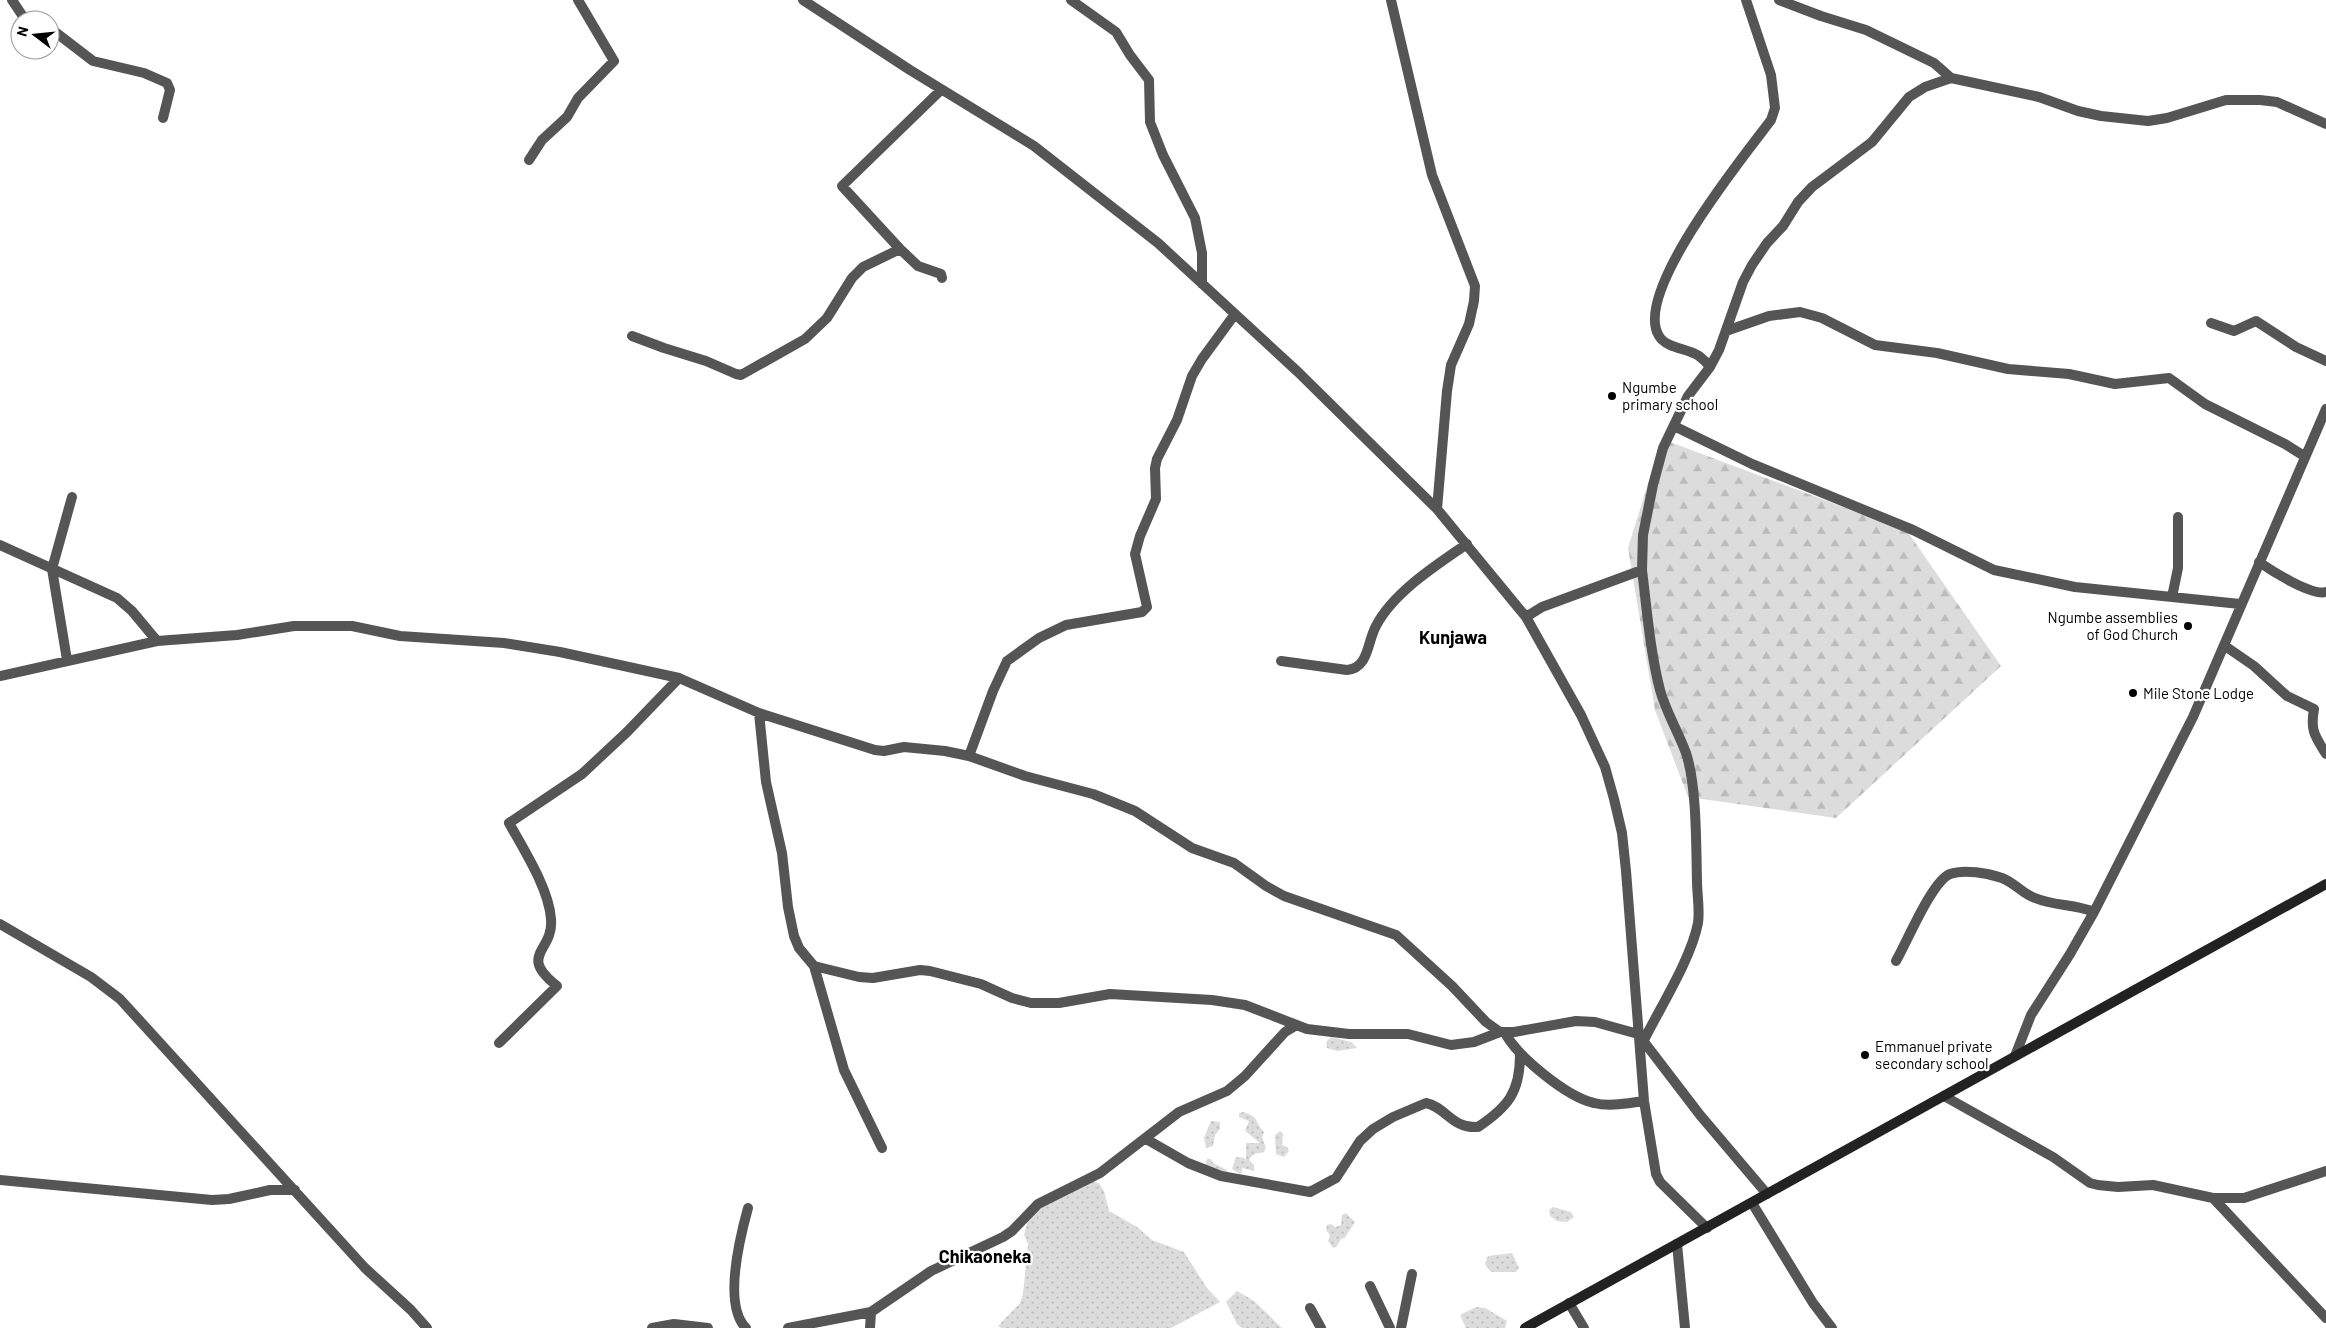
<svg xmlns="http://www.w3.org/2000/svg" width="2326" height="1328" font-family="Barlow,sans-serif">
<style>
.forest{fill:url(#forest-firs)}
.park{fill:url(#park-dots)}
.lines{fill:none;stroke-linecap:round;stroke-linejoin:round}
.street{stroke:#555;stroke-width:10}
.secondary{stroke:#222;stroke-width:10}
.poi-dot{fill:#000;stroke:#fff;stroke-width:2}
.labels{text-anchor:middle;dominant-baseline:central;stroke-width:4.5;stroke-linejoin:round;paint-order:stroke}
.poi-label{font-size:15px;fill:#000;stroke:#fff;text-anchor:start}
.quarter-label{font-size:18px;font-weight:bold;fill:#000;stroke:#fff}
</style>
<defs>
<pattern id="forest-firs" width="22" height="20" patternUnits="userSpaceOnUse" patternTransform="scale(1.25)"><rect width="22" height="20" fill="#dcdcdc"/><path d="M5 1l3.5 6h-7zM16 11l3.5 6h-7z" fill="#bbb"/></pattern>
<pattern id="park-dots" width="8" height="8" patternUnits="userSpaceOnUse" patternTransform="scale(1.25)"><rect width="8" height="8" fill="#dcdcdc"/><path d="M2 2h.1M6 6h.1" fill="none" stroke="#bbb" stroke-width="1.8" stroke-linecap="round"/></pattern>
</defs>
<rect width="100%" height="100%" fill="#fff"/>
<path class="forest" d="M1662,439L1907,531L2001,666L1836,818L1688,797L1655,710L1628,548Z"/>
<path class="park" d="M1331,1037L1351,1042L1357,1048L1337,1051L1327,1048L1326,1042Z
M1243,1112C1260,1117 1254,1121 1264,1132L1262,1137L1266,1148L1264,1152C1257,1154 1254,1152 1249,1160L1254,1165V1171L1242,1168V1172L1240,1174L1232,1169L1236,1157L1245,1158L1246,1161V1143H1260L1245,1131L1249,1121L1239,1117V1113Z
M1211,1121L1220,1122V1129L1215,1135L1213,1146L1206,1148L1204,1138Z
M1280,1131L1283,1134L1282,1145L1287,1147L1289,1151L1284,1157L1276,1154L1275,1135Z
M1207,1159H1211L1213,1163L1227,1170V1175L1205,1165Z
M1089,1181L1099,1183L1104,1191L1109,1211L1137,1227L1152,1240L1184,1252L1207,1288L1220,1302L1171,1328H1001L998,1326L1020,1303L1023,1294L1028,1244L1024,1235L1028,1220L1035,1208Z
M1553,1207L1571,1212L1574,1217L1567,1222L1557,1221L1550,1216L1549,1210Z
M1346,1213L1355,1222L1344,1239L1342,1238L1336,1247L1333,1248L1328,1241L1330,1235L1326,1230L1327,1225L1331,1224L1335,1227L1341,1225L1342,1215Z
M1512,1253L1519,1268L1516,1272H1491L1485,1264L1488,1256Z
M1237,1291L1254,1301L1282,1328H1242L1237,1324L1226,1302Z
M1476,1307L1485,1308L1507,1321L1505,1328H1466L1460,1315Z"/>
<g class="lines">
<path class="street" d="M12,0L24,18L33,20
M803,0L910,70L1034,146L1158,243L1298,372L1437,509L1526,617L1581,715L1605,767L1614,799L1622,833L1626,871L1644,1101L1656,1174L1660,1182L1707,1228
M1071,0L1116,32L1130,55L1149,80L1150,122L1163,155L1195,218L1202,253V284
M1391,0L1432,175L1475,286L1474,301L1469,324L1451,365L1447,391L1437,509
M1779,0L1821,16L1866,30L1934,63L1951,78L2039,97L2078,111L2101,116L2148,121L2167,118L2226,100H2260L2277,102L2326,124
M50,28L93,61L144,73L167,83L170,90L163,118
M941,90L842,186L900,249L918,266L941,274L942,278
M529,160L542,140L567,117L578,98L614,61L578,0
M2211,323L2234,331L2256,321L2296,347L2326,361
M1726,331L1769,316L1800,312L1822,318L1875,345L1937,353L2008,369L2069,374L2115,384L2169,378L2205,404L2285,444L2304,456
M632,336L664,348L706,361L736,374L741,375L805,339L827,318L852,278L863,267L900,249
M1710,367C1707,363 1703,359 1699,356C1688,348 1667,349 1659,336C1632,293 1744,156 1771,120L1775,108L1771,75L1746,0
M1674,426L1752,464L1913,530L1994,570L2075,587L2240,604
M0,545L117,598L132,611L157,641
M2259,562C2272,571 2311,596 2326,592
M1642,570C1647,610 1650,651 1660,690C1666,712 1678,731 1686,753C1697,786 1696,846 1697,881C1697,894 1700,910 1698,923C1691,959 1661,1006 1644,1040
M2172,597L2178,568V517
M1526,617L1542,607L1642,570L1643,535L1653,485L1663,448L1688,396L1710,367L1719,350L1743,282L1752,265L1767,243L1783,226L1798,202L1812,187L1872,142L1909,97L1925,87L1951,78
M2225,646L2254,666L2287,696L2314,709C2310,731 2315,736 2326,754
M67,660L52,569L72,497
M1281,661L1347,670C1369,668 1367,642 1376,626C1393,593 1436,565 1467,544
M0,676L157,641L237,635L294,626H352L400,636L504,643L560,652L679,678L759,713L875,750L884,751L904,747L945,751L969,756L1025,776L1093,794L1135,811L1192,848L1234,863L1266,886L1284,896L1396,935L1452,986L1486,1022L1500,1032H1514L1576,1021L1595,1022L1638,1034L1700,1115L1767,1194
M759,713L766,782L782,853L788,907L794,936L799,948L814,966L844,1070L882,1148
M969,756L993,691L1007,661L1039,638L1066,625L1142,612L1147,607L1135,554L1140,536L1156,499L1155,468L1157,459L1177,420L1192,376L1202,359L1235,314
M0,924L91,977L120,999L365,1268L411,1310L427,1328
M1896,961C1907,942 1932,881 1950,874C1964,869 1988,873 2002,878C2015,883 2023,894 2035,898C2054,906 2075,904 2094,912
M814,966L859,977L873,978L920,970L930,971L981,984L1012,998L1031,1003H1059L1110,994L1212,1000L1245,1005L1307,1029L1349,1034H1408L1451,1045L1474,1042L1500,1032
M1505,1033C1518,1057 1567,1097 1594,1103C1610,1107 1628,1103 1644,1101
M499,1043L557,986C517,954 554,952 551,919C549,889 524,850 509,823L582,774L627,732L679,678
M2015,1056L2031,1015L2070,954L2094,912L2193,717L2326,409
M1944,1096L2053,1157L2090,1183L2098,1185L2118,1187L2153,1185L2213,1198H2244L2326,1171
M1146,1139L1188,1163L1221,1176L1310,1192L1336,1178L1360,1141L1373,1129L1393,1117L1426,1103C1446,1107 1452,1129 1478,1127C1508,1107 1520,1092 1520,1055
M0,1180L212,1200L229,1199L270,1190H295
M2213,1198L2326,1318
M1752,1203L1813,1303L1832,1328
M1677,1244L1685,1328
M1370,1286L1390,1328
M1569,1303L1584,1328
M1310,1308L1321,1328
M652,1328L674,1324L708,1328
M746,1328C723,1305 740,1237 748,1208
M788,1328L871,1312L931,1271L1003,1237L1012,1231L1038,1204L1100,1173L1179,1112L1227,1091L1245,1076L1285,1032L1295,1026
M870,1328L871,1312
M1401,1328L1412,1274"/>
<path class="secondary" d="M1525,1328L2326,884"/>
</g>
<g class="poi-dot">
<circle cx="1612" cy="396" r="5"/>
<circle cx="2188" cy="626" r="5"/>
<circle cx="2133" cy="693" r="5"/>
<circle cx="1865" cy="1055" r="5"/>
</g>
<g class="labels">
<g class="poi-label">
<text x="1622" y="387">Ngumbe<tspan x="1622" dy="17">primary school</tspan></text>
<text x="2178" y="617" text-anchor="end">Ngumbe assemblies<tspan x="2178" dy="17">of God Church</tspan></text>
<text x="2143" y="693">Mile Stone Lodge</text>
<text x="1875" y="1046">Emmanuel private<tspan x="1875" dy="17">secondary school</tspan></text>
</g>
<g class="quarter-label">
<text x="1453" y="637">Kunjawa</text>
<text x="985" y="1256">Chikaoneka</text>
</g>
</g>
<g transform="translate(35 35) rotate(286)"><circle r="24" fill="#ffffff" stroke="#999999"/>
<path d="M0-4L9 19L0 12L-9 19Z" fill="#000000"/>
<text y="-8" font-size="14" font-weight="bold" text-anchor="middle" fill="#000000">N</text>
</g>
</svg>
